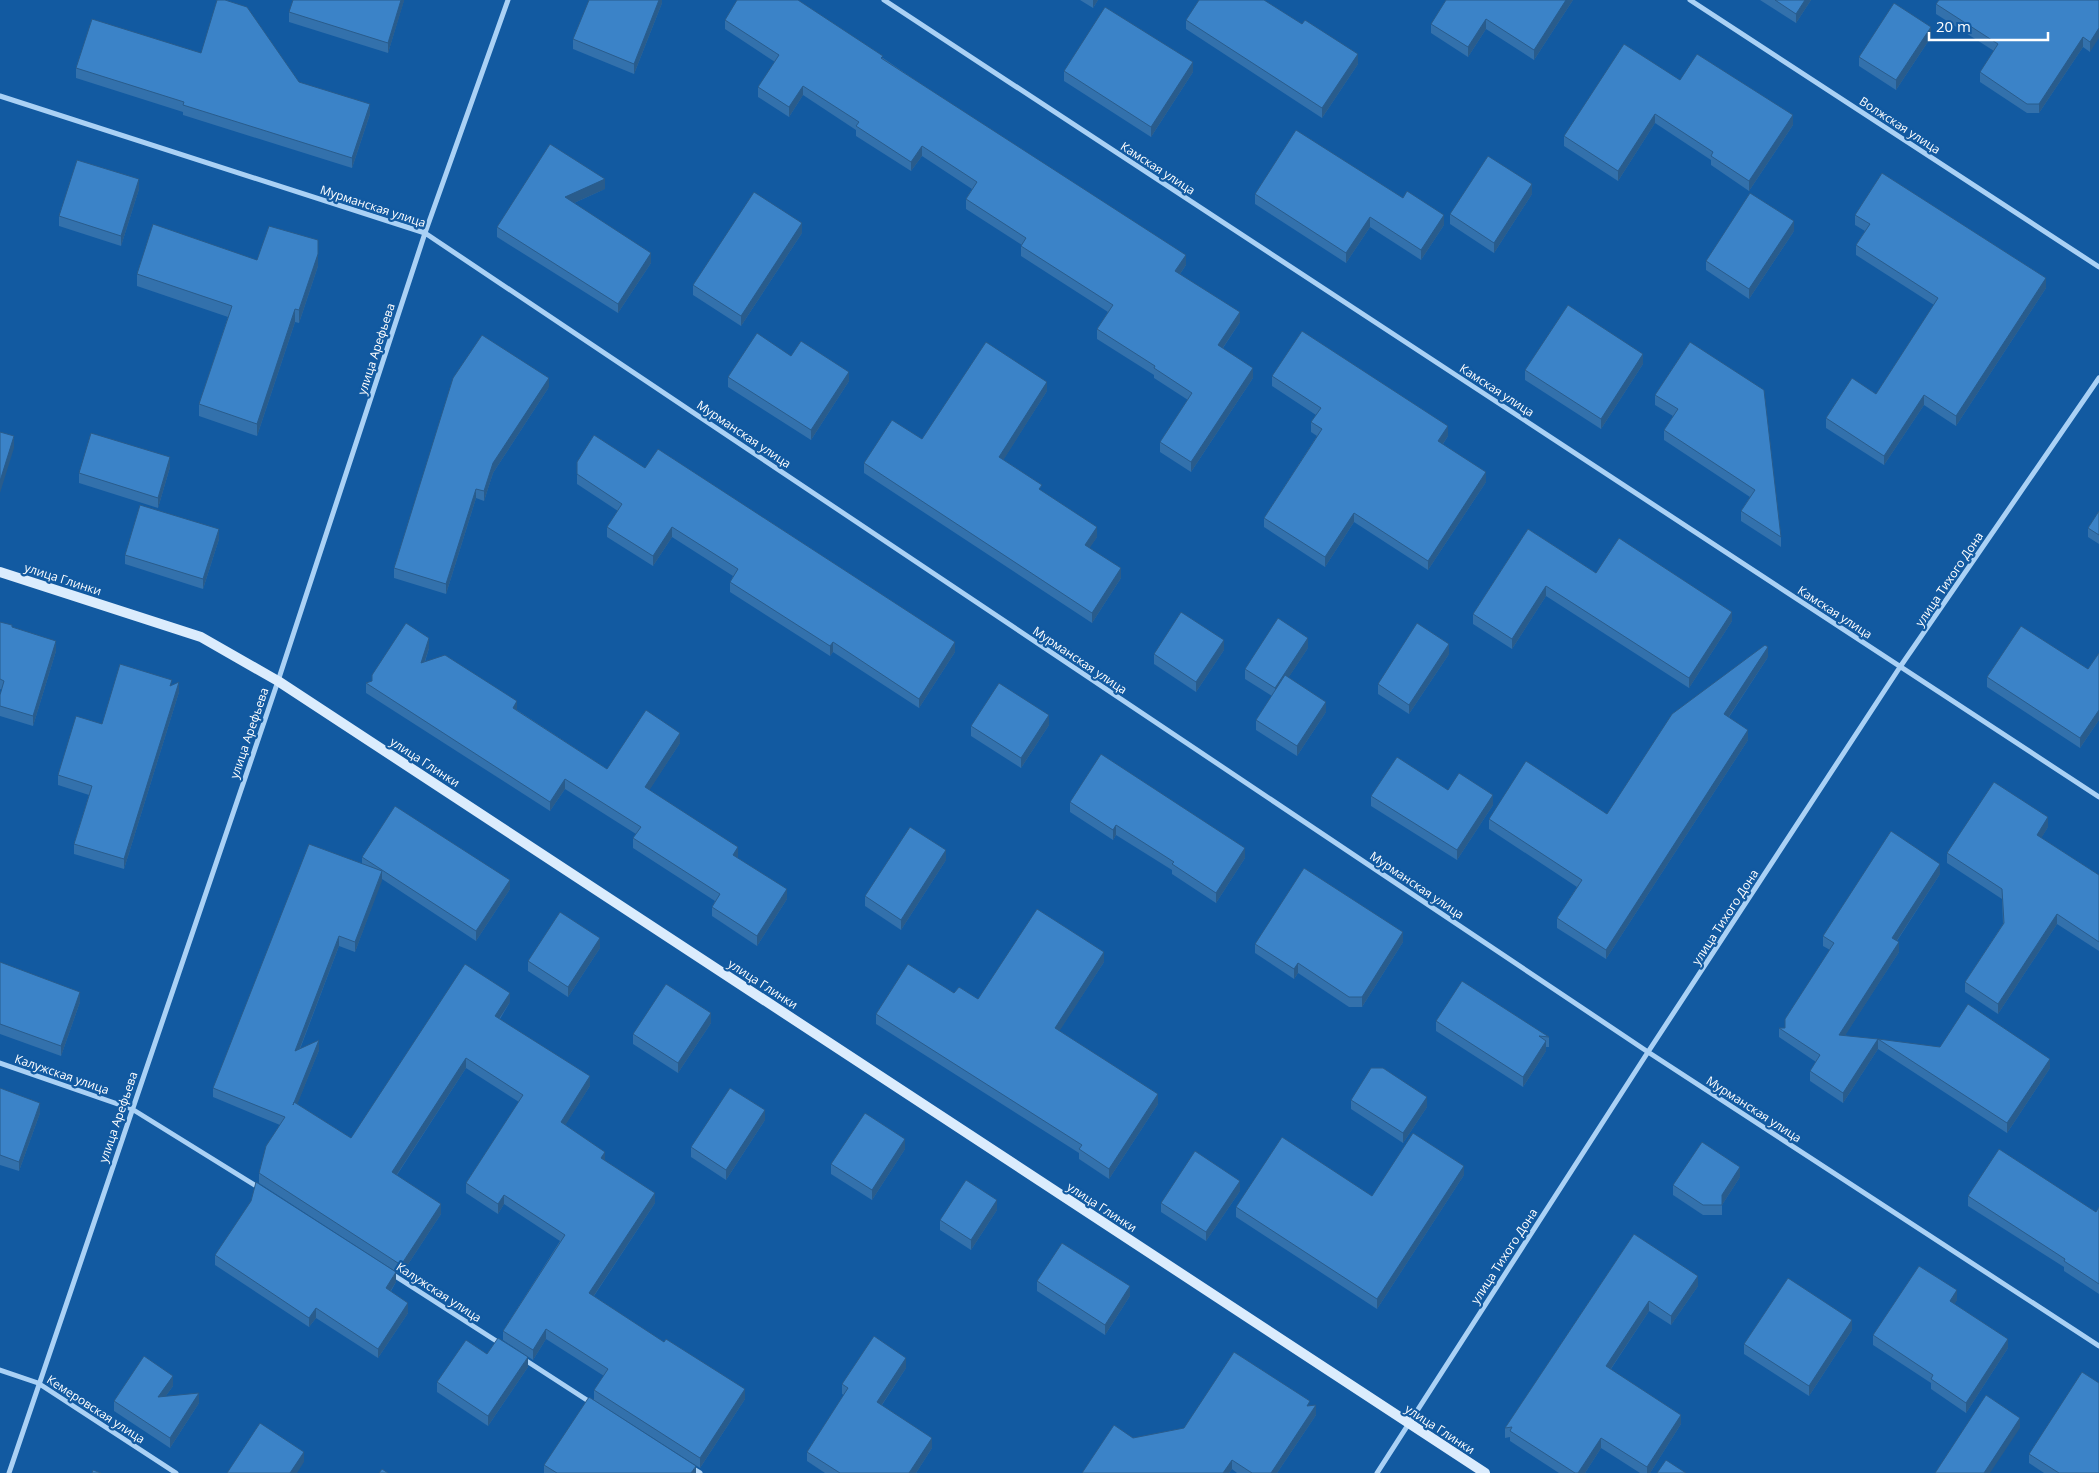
<svg xmlns="http://www.w3.org/2000/svg" width="2099" height="1473" font-family="'Open Sans',sans-serif">
<style>
.lines{fill:none;stroke-linecap:round;stroke-linejoin:round}
.street{stroke:#aad1f5;stroke-width:5}
.secondary{stroke:#dbecfd;stroke-width:10}
.wall{fill:#3371ac}
.shaded-wall{fill:#295c8c}
.building{fill:#3b83c8;stroke:#295c8c}
.labels{text-anchor:middle;dominant-baseline:central;stroke-width:4.5;stroke-linejoin:round;paint-order:stroke}
.street-label{font-size:12px;fill:#fff;stroke:#125aa1}
</style>
<rect width="100%" height="100%" fill="#125aa1"/>
<g class="lines">
<path class="street" d="M884,0L2099,797
M1690,0L2099,267
M0,96L425,233L1648,1052L2099,1346
M0,1063L132,1109L261,1189
M392,1274L501,1344
M522,1358L593,1404
M0,1370L38,1383L176,1473
M690,1467L700,1473
M9,1473L278,681L425,233L508,0
M1377,1473L1648,1052L1900,667L2099,378"/>
<path class="secondary" d="M0,572L201,637L278,681L1485,1473"/>
</g>
<path class="wall" d="M404,0L388,53L289,22V12Z
M662,0V3L634,74L573,49V39Z
M1080,0H1098L1093,8Z
M1573,0L1534,60L1486,29L1468,57L1431,33V24Z
M1760,0H1811L1796,23Z
M2099,0L2090,52L2083,47L2039,113H2027L1980,82V72L1994,51L1936,14V4Z
M725,20L883,58L1186,265L1180,274L1240,322L1223,348L1253,378L1191,472L1160,452V442L1188,400L1154,378V375L1097,339V329L1108,312L1021,256V246L1022,245L966,209V199L972,189L922,156L911,171L856,136V130L803,95L789,117L758,97V87L775,62L725,29Z
M1186,20L1358,64L1322,118L1186,29Z
M1931,37L1896,90L1859,66V57Z
M201,53L299,82L370,114L352,168L183,115V112L76,78V68Z
M1064,71L1193,72L1151,137L1064,81Z
M1680,80L1793,125L1749,191L1711,165V160L1655,123L1618,181L1564,146V136Z
M139,189L121,246L59,226V216Z
M605,189L574,203L651,263L618,313L497,237V227Z
M1255,194L1444,225L1421,260L1370,227L1346,263L1255,204Z
M1532,194L1494,253L1450,224V214Z
M1855,215L2046,288L1956,426L1924,405L1884,465L1826,428V418L1876,394L1934,305L1856,255V245L1865,231L1855,225Z
M1794,231L1749,299L1706,270V261Z
M802,233L741,326L693,295V285Z
M257,260L318,266L299,323L295,322L257,436L199,416V404L228,317L137,286V274Z
M1690,342L1781,537V547L1741,521V511L1750,497L1664,440V430L1673,416L1655,405V395Z
M791,356L849,381L811,440L728,387V377Z
M1643,364L1601,429L1525,380V370Z
M1272,376L1448,436L1443,444L1486,482L1428,570L1354,522L1325,567L1264,527V518L1317,436L1311,432V422L1316,415L1272,386Z
M549,387L493,473L484,501L476,498L446,594L394,578V568Z
M1047,391L1003,460L1097,537L1089,548L1121,578L1092,623L864,473V463L922,439Z
M577,462L645,468L955,652L919,708L833,652L830,656L730,592V582L733,576L672,537L653,566L607,537V527L618,511L577,484Z
M170,467L158,508L79,483V473Z
M2099,511V544L2088,537V528Z
M1528,529L1596,573L1732,621L1689,688L1546,596L1512,649L1473,624V614Z
M219,539L203,589L125,564V555Z
M0,622L56,651L33,726L0,716V695L2,690L0,689Z
M429,648L425,662L517,710L607,769L680,743L649,790L738,857V858L787,899L757,946L712,916V907L715,901L633,848V838L636,834L565,789L550,811L366,693V683L372,681Z
M1308,648L1288,678L1326,712L1297,756L1256,730V720L1272,696L1245,679V669Z
M1224,650L1196,692L1154,664V654Z
M2099,653V720L2080,748L1987,687V677L2088,669Z
M1449,654L1409,714L1378,694V684Z
M1768,657L1729,717L1748,740L1606,959L1557,928V918L1577,887L1489,829V819L1607,814Z
M172,685L179,692L124,869L74,854V844L89,795L58,785V775L102,724Z
M1049,725L1021,768L971,736V726Z
M1448,790L1493,805L1457,860L1371,806V796Z
M1070,802L1245,858L1216,903L1172,874V870L1116,835L1113,840L1070,812Z
M2048,827L2041,838L2099,875V951L2057,924L1998,1014L1965,992V982L2003,924L2002,899L1947,863V853Z
M362,857L510,889L476,941L382,879L355,952L339,946L300,1049L319,1050L297,1104L351,1138L510,1002L500,1019L590,1086L565,1125L605,1161L655,1203L594,1296L745,1399L700,1468L594,1400V1390L604,1376L546,1339L533,1360L503,1340V1331L560,1241L504,1204L498,1214L466,1193V1183L519,1102L466,1068L397,1175L441,1214L401,1275L259,1183V1173L280,1125L213,1097V1088L362,864Z
M946,860L901,930L865,906V896Z
M1940,874L1897,941L1899,952L1845,1035L1878,1049L1843,1103L1810,1081V1071L1816,1062L1779,1037V1028H1785L1830,950L1823,946V936Z
M1403,942L1362,1007H1349L1298,973L1294,979L1255,953V944Z
M600,948L568,997L528,971V961Z
M0,962L80,1002L61,1056L0,1034Z
M1104,962L1059,1031L1158,1104L1109,1179L1079,1159V1153L876,1024V1014L954,993L978,999Z
M1436,1021L1549,1037V1047H1546V1051L1523,1087L1436,1031Z
M711,1023L678,1073L633,1044V1034Z
M1878,1039L2050,1068L2007,1133L1878,1049Z
M0,1088L40,1113L19,1171L0,1165Z
M1351,1100L1427,1107L1403,1143L1351,1109Z
M765,1120L726,1180L691,1157V1147Z
M905,1149L872,1200L831,1174V1164Z
M1464,1175L1377,1309L1236,1217V1207L1372,1196Z
M1740,1177L1722,1205V1215H1703L1673,1195V1185Z
M1240,1191L1206,1241L1161,1212V1203Z
M1968,1196L2096,1212L2099,1207V1294L2064,1271V1267L1968,1206Z
M997,1210L971,1250L940,1230V1220Z
M1634,1234L1698,1286L1671,1325L1649,1311L1611,1369L1681,1424L1650,1473H1640L1601,1448L1585,1473H1559L1510,1441V1437L1505,1438V1428Z
M215,1255L396,1282L391,1291L408,1313L378,1358L316,1318L309,1327L215,1265Z
M1037,1281L1130,1296L1105,1335L1037,1291Z
M1957,1300L1954,1304L2008,1348L1966,1413L1931,1389V1383L1873,1345V1335Z
M1852,1330L1809,1396L1744,1354V1344Z
M487,1354L528,1367L488,1426L437,1392V1382Z
M906,1368L882,1405L932,1448L916,1473H825L807,1461V1452L844,1395L842,1394V1384Z
M173,1386L165,1397L199,1403L170,1448L114,1411V1401Z
M1310,1406L1316,1415L1277,1473H1237L1232,1469L1229,1473H1082L1133,1438Z
M2029,1454L2099,1473H2044L2029,1463Z
M544,1465L696,1473H544Z"/>
<path class="shaded-wall" d="M401,0H404V1L388,53V43Z
M659,0H662V3L634,74V64Z
M1093,0H1098L1093,8Z
M1566,0H1573L1534,60V50Z
M1805,0H1811L1796,23V14Z
M1486,19V29L1468,57V47Z
M1931,27V37L1896,90V80Z
M2099,28V38L2090,52V42Z
M2083,37V47L2039,113V104Z
M1358,54V64L1322,118V108Z
M1193,62V72L1151,137V127Z
M803,86V95L789,117V107Z
M370,104V114L352,168V158Z
M1655,114V123L1618,181V171Z
M1793,115V125L1749,191V181Z
M922,146V156L911,171V162Z
M139,179V189L121,246V236Z
M605,179V189L565,207V197Z
M1532,184V194L1494,253V243Z
M1444,215V225L1421,260V250Z
M1370,217V227L1346,263V253Z
M1794,221V231L1749,299V289Z
M802,223V233L741,326V316Z
M651,253V263L618,313V304Z
M318,254V266L299,323V310Z
M1186,255V265L1175,281V271Z
M2046,278V288L1956,426V416Z
M295,309V322L257,436V424Z
M1240,312V322L1218,355V345Z
M1643,354V364L1601,429V419Z
M1253,368V378L1191,472V462Z
M849,372V381L811,440V430Z
M549,378V387L493,473L484,501V491L493,463Z
M1047,382V391L999,467V457Z
M1924,395V405L1884,465V456Z
M1448,426V436L1438,451V441Z
M14,436V448L0,493V481Z
M170,457V467L158,508V498Z
M1486,472V482L1428,570V561Z
M476,489V498L446,594V584Z
M1354,513V522L1325,567V557Z
M672,527V537L653,566V556Z
M1097,527V537L1085,555V545Z
M219,529V539L203,589V579Z
M1121,568V578L1092,623V613Z
M1546,586V596L1512,649V639Z
M1732,612V621L1689,688V678Z
M429,638V648L421,673V663Z
M1308,638V648L1275,698V688Z
M1224,640V650L1196,692V682Z
M56,641V651L33,726V716Z
M833,642V652L830,656V646Z
M955,642V652L919,708V699Z
M1449,644V654L1409,714V705Z
M1768,647V657L1724,724V714Z
M179,682V692L124,869V859Z
M517,701V710L513,708Z
M1326,702V712L1297,756V746Z
M2099,710V720L2080,748V738Z
M1049,715V725L1021,768V758Z
M1748,730V740L1606,959V950Z
M680,733V743L645,797V787Z
M565,779V789L550,811V802Z
M1493,795V805L1457,860V850Z
M2048,817V827L2037,845V835Z
M1116,825V835L1113,840V830Z
M738,847V857L733,865V855Z
M1245,848V858L1216,903V893Z
M946,850V860L901,930V920Z
M1940,864V874L1892,948V938Z
M382,871V881L355,952V942Z
M510,880V889L476,941V931Z
M787,889V899L757,946V936Z
M2057,914V924L1998,1014V1004Z
M1403,932V942L1362,1007V997Z
M339,936V946L295,1061V1051Z
M600,938V948L568,997V987Z
M1899,942V952L1839,1045V1035Z
M1104,952V962L1055,1038V1028Z
M1298,963V973L1294,979V969Z
M80,992V1002L61,1056V1046Z
M510,993V1002L495,1025V1016Z
M711,1013V1023L678,1073V1063Z
M1878,1039V1049L1843,1103V1093Z
M319,1040V1050L293,1115V1105Z
M1546,1041V1051L1523,1087V1077Z
M466,1058V1068L392,1182V1172Z
M2050,1059V1068L2007,1133V1123Z
M590,1076V1086L561,1132V1122Z
M1158,1094V1104L1109,1179V1169Z
M1427,1097V1107L1403,1143V1133Z
M40,1103V1113L19,1171V1162Z
M765,1110V1120L726,1180V1170Z
M905,1139V1149L872,1200V1190Z
M605,1152V1162L601,1158Z
M1464,1166V1175L1377,1309V1299Z
M1740,1167V1177L1722,1205V1195Z
M1240,1181V1191L1206,1241V1232Z
M655,1193V1203L589,1303V1293Z
M504,1195V1204L498,1214V1204Z
M997,1200V1210L971,1250V1240Z
M441,1204V1214L401,1275V1265Z
M396,1272V1282L386,1298V1288Z
M1698,1276V1286L1671,1325V1316Z
M1130,1286V1296L1105,1335V1325Z
M1957,1290V1300L1950,1311V1301Z
M1649,1301V1311L1606,1376V1366Z
M408,1303V1313L378,1358V1349Z
M316,1308V1318L309,1327V1318Z
M1852,1320V1330L1809,1396V1386Z
M546,1329V1339L533,1360V1350Z
M2008,1339V1348L1966,1413V1403Z
M528,1357V1367L488,1426V1416Z
M906,1358V1368L877,1412V1402Z
M173,1376V1386L158,1407V1397Z
M745,1389V1399L700,1468V1458Z
M199,1393V1403L170,1448V1438Z
M1316,1405V1415L1277,1473H1271Z
M1681,1415V1424L1650,1473H1647V1467Z
M2020,1418V1428L1990,1473H1984Z
M932,1438V1448L916,1473H909Z
M1601,1438V1448L1585,1473H1578Z
M304,1452V1462L297,1473H290Z
M1232,1460V1469L1229,1473H1223Z
M696,1466V1473H691Z"/>
<path class="building" d="M217,0H225L247,7L299,82L370,104L352,158L183,105L184,102L76,68L92,19L201,53Z
M293,0H401L388,43L289,12Z
M589,0H659L634,64L573,39Z
M737,0H798L883,56L881,58L1186,255L1175,271L1240,312L1218,345L1253,368L1191,462L1160,442L1192,393L1154,368L1155,366L1097,329L1113,305L1021,246L1026,238L966,199L977,182L922,146L911,162L856,126L859,122L803,86L789,107L758,87L779,55L725,20Z
M1199,0H1264L1302,24L1305,20L1358,54L1322,108L1186,20Z
M1446,0H1566L1534,50L1486,19L1468,47L1431,24Z
M1775,0H1805L1796,14Z
M1939,0H2099V28L2090,42L2083,37L2039,104H2027L1980,72L1998,44L1936,4Z
M1894,3L1931,27L1896,80L1859,57Z
M1105,7L1193,62L1151,127L1064,71Z
M1624,44L1680,80L1697,54L1793,115L1749,181L1711,156L1713,152L1655,114L1618,171L1564,136Z
M1296,130L1403,198L1407,191L1444,215L1421,250L1370,217L1346,253L1255,194Z
M550,144L605,179L565,197L651,253L618,304L497,227Z
M1488,156L1532,184L1494,243L1450,214Z
M77,160L139,179L121,236L59,216Z
M1882,173L2046,278L1956,416L1924,395L1884,456L1826,418L1852,378L1876,394L1938,298L1856,245L1870,224L1855,215Z
M754,192L802,223L741,316L693,285Z
M1750,193L1794,221L1749,289L1706,261Z
M153,224L257,260L269,226L318,240V254L299,310L295,309L257,424L199,404L232,306L137,274Z
M1568,305L1643,354L1601,419L1525,370Z
M1302,331L1448,426L1438,441L1486,472L1428,561L1354,513L1325,557L1264,518L1322,429L1311,422L1321,408L1272,376Z
M757,333L791,356L801,341L849,372L811,430L728,377Z
M482,335L549,378L493,463L484,491L476,489L446,584L394,568L453,378Z
M986,342L1047,382L999,457L1042,485L1039,489L1097,527L1085,545L1121,568L1092,613L864,463L892,420L922,439Z
M1690,342L1764,390L1781,537L1741,511L1755,490L1664,430L1678,409L1655,395Z
M0,432L14,436L0,481Z
M91,433L170,457L158,498L79,473Z
M594,435L645,468L658,449L955,642L919,699L833,642L830,646L730,582L738,569L672,527L653,556L607,527L622,504L577,474V462Z
M140,505L219,529L203,579L125,555Z
M2099,511V535L2088,528Z
M1528,529L1596,573L1619,538L1732,612L1689,678L1546,586L1512,639L1473,614Z
M1181,612L1224,640L1196,682L1154,654Z
M1278,618L1308,638L1275,688L1245,669Z
M0,622L12,625V627L56,641L33,716L0,706V695L4,681L0,679Z
M406,623L429,638L421,663L445,655L517,701L513,708L607,769L646,710L680,733L645,787L738,847L733,855L787,889L757,936L712,907L720,894L633,838L641,827L565,779L550,802L366,683L372,681V675Z
M1417,623L1449,644L1409,705L1378,684Z
M2021,626L2088,669L2099,653V710L2080,738L1987,677Z
M1765,645L1768,647L1724,714L1748,730L1606,950L1557,918L1582,880L1489,819L1526,761L1607,814L1672,714Z
M120,664L172,680L170,686L179,682L124,859L74,844L92,786L58,775L76,716L102,724Z
M1285,675L1326,702L1297,746L1256,720Z
M999,683L1049,715L1021,758L971,726Z
M1101,754L1245,848L1216,893L1172,864L1174,862L1116,825L1113,830L1070,802Z
M1397,757L1448,790L1459,773L1493,795L1457,850L1371,796Z
M1994,782L2048,817L2037,835L2099,875V942L2057,914L1998,1004L1965,982L2004,923L2002,889L1947,853Z
M395,806L510,880L476,931L362,857Z
M910,827L946,850L901,920L865,896Z
M1891,831L1940,864L1892,938L1899,942L1839,1035L1878,1039L1843,1093L1810,1071L1820,1055L1779,1028H1785V1019L1834,943L1823,936Z
M309,844L382,871L355,942L339,936L295,1051L319,1040L293,1105L294,1102L351,1138L465,964L510,993L495,1016L590,1076L561,1122L605,1152L601,1158L655,1193L589,1293L664,1342L666,1339L745,1389L700,1458L594,1390L608,1369L546,1329L533,1350L503,1331L565,1235L504,1195L498,1204L466,1183L523,1095L466,1058L392,1172L441,1204L401,1265L259,1173L266,1146L285,1117L213,1088Z
M1304,868L1403,932L1362,997H1349L1298,963L1294,969L1255,944Z
M1037,909L1104,952L1055,1028L1158,1094L1109,1169L1079,1149L1082,1145L876,1014L908,964L954,993L959,987L978,999Z
M560,912L600,938L568,987L528,961Z
M0,962L80,992L61,1046L0,1024Z
M1462,981L1549,1037L1539,1036L1546,1041L1523,1077L1436,1021Z
M666,984L711,1013L678,1063L633,1034Z
M1968,1004L2050,1059L2007,1123L1878,1039L1940,1047Z
M1371,1068H1383L1427,1097L1403,1133L1351,1100Z
M0,1088L40,1103L19,1162L0,1155Z
M730,1088L765,1110L726,1170L691,1147Z
M865,1113L905,1139L872,1190L831,1164Z
M1413,1133L1464,1166L1377,1299L1236,1207L1282,1137L1372,1196Z
M1702,1142L1740,1167L1722,1195V1205H1703L1673,1185Z
M1999,1149L2096,1212L2099,1207V1284L2064,1261L2065,1259L1968,1196Z
M1195,1151L1240,1181L1206,1232L1161,1203Z
M966,1180L997,1200L971,1240L940,1220Z
M256,1182L396,1272L386,1288L408,1303L378,1349L316,1308L309,1318L215,1255L251,1201Z
M1634,1234L1698,1276L1671,1316L1649,1301L1606,1366L1681,1415L1647,1467L1601,1438L1578,1473H1575L1510,1431L1512,1427L1505,1428Z
M1062,1243L1130,1286L1105,1325L1037,1281Z
M1919,1266L1957,1290L1950,1301L2008,1339L1966,1403L1931,1379L1933,1375L1873,1335Z
M1788,1278L1852,1320L1809,1386L1744,1344Z
M874,1336L906,1358L877,1402L932,1438L909,1473H840L807,1452L848,1388L842,1384Z
M498,1338L528,1357L488,1416L437,1382L466,1340L487,1354Z
M1234,1352L1310,1401L1307,1406L1316,1405L1271,1473H1252L1232,1460L1223,1473H1082L1114,1425L1133,1438L1184,1428Z
M144,1356L173,1376L158,1397L199,1393L170,1438L114,1401Z
M2082,1372L2099,1383V1473H2059L2029,1454Z
M1986,1395L2020,1418L1984,1473H1935Z
M589,1397L696,1466L691,1473H557L544,1465Z
M260,1423L304,1452L290,1473H227Z
M1666,1460L1686,1473H1657Z
M382,1469L388,1473H379Z
M93,1470L101,1473H92Z"/>
<g class="labels">
<g class="street-label">
<text transform="translate(1900 125) rotate(33)">Волжская улица</text>
<text transform="translate(1158 168) rotate(33)">Камская улица</text>
<text transform="translate(373 206) rotate(18)">Мурманская улица</text>
<text transform="translate(376 349) rotate(-72)">улица Арефьева</text>
<text transform="translate(1497 390) rotate(33)">Камская улица</text>
<text transform="translate(744 434) rotate(34)">Мурманская улица</text>
<text transform="translate(63 579) rotate(18)">улица Глинки</text>
<text transform="translate(1949 579) rotate(-56)">улица Тихого Дона</text>
<text transform="translate(1835 612) rotate(33)">Камская улица</text>
<text transform="translate(1080 660) rotate(34)">Мурманская улица</text>
<text transform="translate(249 733) rotate(-71)">улица Арефьева</text>
<text transform="translate(425 762) rotate(33)">улица Глинки</text>
<text transform="translate(1417 885) rotate(34)">Мурманская улица</text>
<text transform="translate(1725 917) rotate(-57)">улица Тихого Дона</text>
<text transform="translate(763 984) rotate(33)">улица Глинки</text>
<text transform="translate(62 1074) rotate(19)">Калужская улица</text>
<text transform="translate(1754 1109) rotate(33)">Мурманская улица</text>
<text transform="translate(118 1117) rotate(-71)">улица Арефьева</text>
<text transform="translate(1102 1207) rotate(33)">улица Глинки</text>
<text transform="translate(1504 1256) rotate(-57)">улица Тихого Дона</text>
<text transform="translate(439 1292) rotate(33)">Калужская улица</text>
<text transform="translate(96 1409) rotate(33)">Кемеровская улица</text>
<text transform="translate(1440 1429) rotate(33)">улица Глинки</text>
</g>
</g>
<path d="M1929 32v8h119v-8" fill="none" stroke="#ffffff" stroke-width="2.5"/>
<text x="1936" y="32" font-size="15" fill="#ffffff" stroke="#125aa1" stroke-width="4" paint-order="stroke">20 m</text>
</svg>
